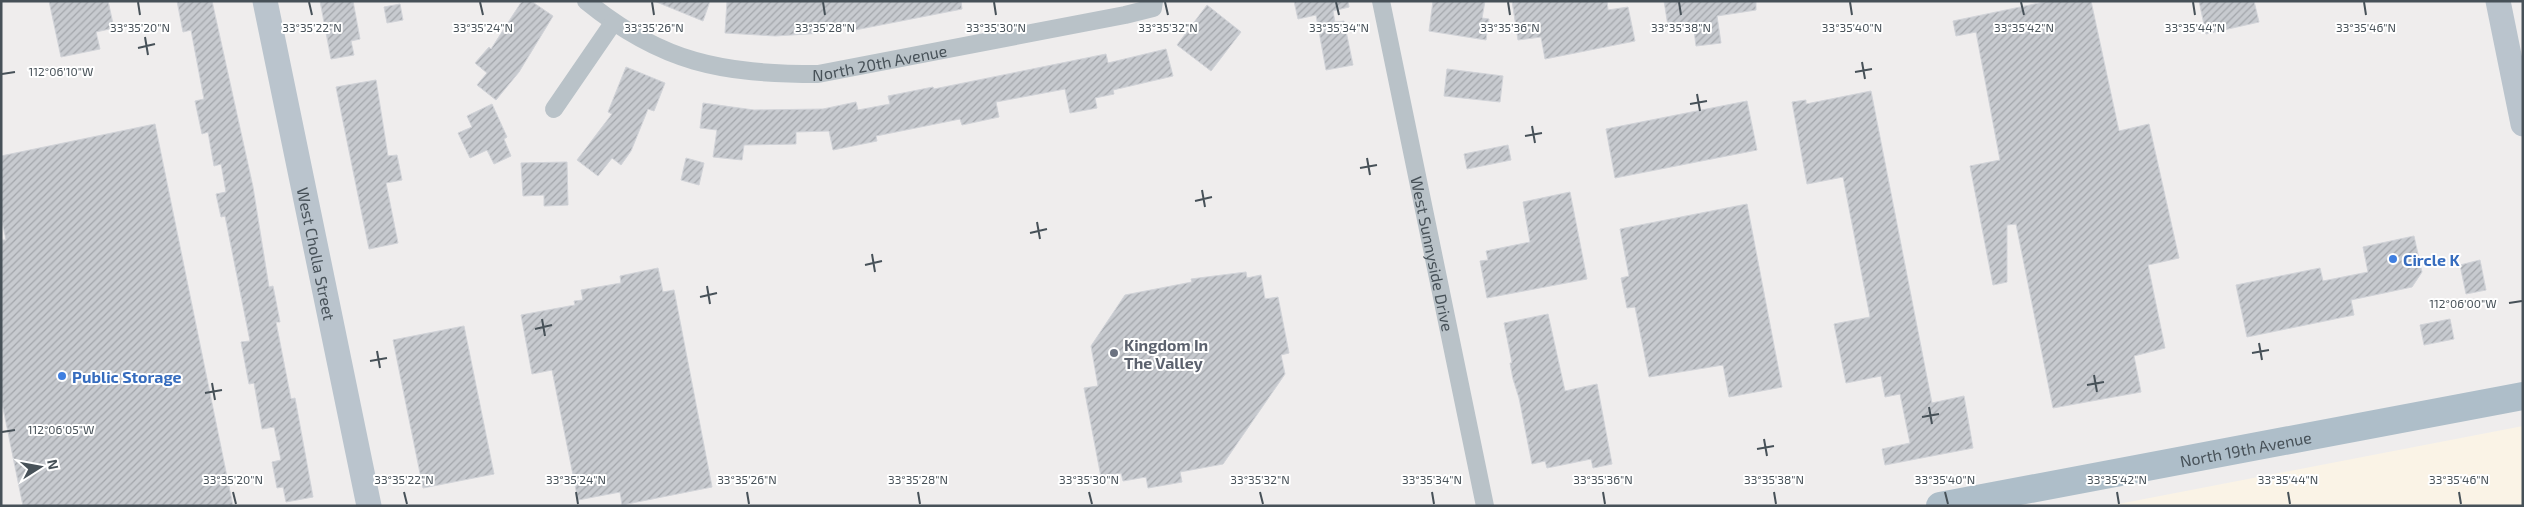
<svg xmlns="http://www.w3.org/2000/svg" width="2524" height="507" font-family="'Exo 2',sans-serif">
<style>
.commercial{fill:#faf3e6}
.building{fill:url(#building-hatch);stroke:#d1d3d8}
.lines{fill:none;stroke-linecap:round;stroke-linejoin:round}
.street{stroke:#b9c2c8;stroke-width:18}
.secondary{stroke:#bac4cd;stroke-width:25}
.primary{stroke:#aebec9;stroke-width:28}
.ticks{fill:none;stroke:#475158;stroke-width:2}
.shop-dot{fill:#3f7fe0;stroke:#fff;stroke-width:2}
.worship-dot{fill:#6b7280;stroke:#fff;stroke-width:2}
.labels{text-anchor:middle;dominant-baseline:central;stroke-width:4;stroke-linejoin:round;paint-order:stroke}
.street-label{font-size:16px;fill:#475158;stroke:#fff}
.shop-label{font-size:16px;font-weight:bold;fill:#366cbe;stroke:#fff;text-anchor:start}
.worship-label{font-size:16px;font-weight:bold;fill:#5b616d;stroke:#fff;text-anchor:start}
.ticks-label{font-size:12px;text-anchor:middle;fill:#475158;stroke:#fff;stroke-width:4;stroke-linejoin:round;paint-order:stroke}
</style>
<defs>
<pattern id="building-hatch" width="6" height="6" patternUnits="userSpaceOnUse" patternTransform="scale(1.25)"><rect width="6" height="6" fill="#c7cacf"/><path d="M-1 1l2-2M0 6l6-6M5 7l2-2" fill="none" stroke="#a3a6ab"/></pattern>
</defs>
<rect width="100%" height="100%" fill="#efeded"/>
<path class="commercial" d="M2523,426V506H2108Z"/>
<path class="building" d="M49,1H108L114,28L96,32L100,49L61,57Z
M177,1H212L253,187L269,287L273,286L280,322H276L291,399L295,398L313,497L286,502L283,487L277,488L272,462L281,460L274,427L262,429L254,383L249,384L241,342L250,341L225,216L221,217L216,194L226,192L221,164L214,166L208,132L202,134L195,101L204,99L191,30L183,32Z
M320,1H353L360,39L351,41L354,55L331,59Z
M522,1H531L553,16L519,72L496,100L477,85L487,73L475,63L489,47L491,49Z
M654,1H710L703,21Z
M727,1H961L962,9L855,30L854,24L822,27L823,33L775,36L725,33Z
M1294,1H1348L1349,7L1333,11L1335,22L1344,21L1353,65L1326,70L1316,15L1298,19Z
M1433,1H1485L1482,18L1489,19L1486,40L1429,31Z
M1512,1H1607L1608,10L1628,7L1635,41L1545,59L1541,37L1518,40Z
M1664,1H1756V10L1717,16L1721,43L1696,46L1693,22L1668,26Z
M2049,1H2091L2119,131L2149,124L2179,258L2148,265L2165,348L2134,356L2141,392L2053,408L2016,224L2007,225V282L1993,285L1970,166L2000,160L1976,32L1956,36L1953,21Z
M2199,1H2254L2259,22L2206,34Z
M400,4L403,20L387,23L384,7Z
M1207,5L1241,32L1211,71L1177,45Z
M1166,49L1173,76L1113,90L1114,94L1095,98L1097,108L1070,113L1065,89L996,102L999,117L962,125L960,119L876,136L877,141L833,150L829,131L796,132V144L744,145L742,160L713,157L717,130L700,128L703,103L754,110L823,109L856,102L858,110L890,104L888,96L933,87L934,89L1106,54L1108,63Z
M626,67L665,83L654,111L648,109L631,151L621,165L612,158L598,176L577,160L612,114L608,112Z
M1447,69L1503,76L1500,102L1444,96Z
M376,80L388,156L397,155L402,180L386,183L398,243L369,249L336,87Z
M1871,91L1932,403L1964,396L1973,448L1885,465L1882,449L1910,443L1900,394L1885,397L1881,376L1846,383L1834,324L1870,317L1843,177L1807,184L1792,102L1806,100V104Z
M1747,101L1757,150L1615,178L1606,129Z
M492,104L507,137L504,139L511,156L494,164L487,150L470,158L458,133L472,127L467,116Z
M155,124L233,506H23L1,398V240H6L1,216V156Z
M1508,145L1511,160L1467,169L1464,154Z
M686,158L704,163L699,185L681,180Z
M567,162L568,205L544,206V195L523,196L521,163Z
M1570,192L1587,279L1487,298L1480,261L1488,260L1486,251L1530,242L1523,202Z
M1747,204L1782,387L1729,397L1723,365L1649,377L1635,307L1627,308L1621,278L1629,276L1620,229Z
M2414,236L2422,272L2412,287L2351,300L2354,315L2247,337L2236,285L2320,268L2323,281L2368,272L2363,247Z
M2480,260L2486,290L2466,294L2460,265Z
M658,268L663,292L674,290L712,487L622,505L620,492L578,500L552,370L532,374L521,315L575,305L574,301L583,300L581,290L621,283L620,276Z
M1246,272L1247,278L1261,275L1265,299L1278,297L1289,353L1281,355L1285,374L1223,464L1180,472L1182,482L1148,488L1146,477L1123,481L1121,473L1101,477L1084,388L1098,386L1091,346L1125,295L1192,282L1191,279Z
M1548,314L1565,391L1597,384L1612,464L1593,468L1591,459L1547,468L1545,461L1532,464L1519,398L1513,379L1510,363H1512L1504,323Z
M2450,319L2454,339L2424,345L2420,325Z
M464,326L494,474L423,488L393,340Z"/>
<g class="lines">
<g class="street">
<path id="s1" d="M586,1C662,63 722,74 818,74L1125,15L1153,8L1154,1"/>
<path id="s2" d="M1381,1L1485,506"/>
<path d="M554,109L613,23"/>
</g>
<g class="secondary">
<path id="s3" d="M265,1L369,506"/>
<path d="M2498,1L2523,124"/>
</g>
<path class="primary" id="s4" d="M1940,506L2523,396"/>
</g>
<path class="ticks" d="M138,2L140,15M309,2L312,15M480,2L483,15M652,2L654,15M823,2L825,15M994,2L996,15M1165,2L1168,15M1336,2L1339,15M1508,2L1510,15M1679,2L1681,15M1850,2L1852,15M2021,2L2024,15M2193,2L2195,15M2364,2L2366,15M145,37L148,55M138,48L155,44M1862,62L1865,79M1855,72L1872,69M2,74L15,72M1697,94L1700,111M1690,104L1707,101M1532,126L1535,143M1525,136L1542,133M1367,158L1370,175M1360,168L1377,165M1202,190L1205,207M1195,201L1212,197M1037,222L1040,239M1030,233L1047,229M872,254L875,272M865,265L882,261M707,286L710,304M700,297L717,293M2509,303L2522,301M542,319L545,336M535,329L552,325M2259,343L2262,360M377,351L380,368M2252,353L2269,350M370,361L387,358M2094,375L2097,392M212,383L215,400M2087,385L2104,382M205,393L222,390M1929,407L1932,424M1922,417L1939,414M2,432L15,430M1764,439L1767,456M1757,449L1774,446M233,492L236,504M404,492L407,504M576,492L578,504M747,492L749,504M918,492L920,504M1089,492L1092,504M1260,492L1263,504M1432,492L1434,504M1603,492L1605,504M1774,492L1776,504M1945,492L1948,504M2117,492L2119,504M2288,492L2290,504M2459,492L2461,504"/>
<g class="shop-dot">
<circle cx="2393" cy="259" r="5"/>
<circle cx="62" cy="376" r="5"/>
</g>
<circle class="worship-dot" cx="1114" cy="353" r="5"/>
<g class="labels">
<g class="street-label">
<text stroke="none"><textPath href="#s1" startOffset="312">North 20th Avenue</textPath></text>
<text stroke="none"><textPath href="#s3" startOffset="258">West Cholla Street</textPath></text>
<text stroke="none"><textPath href="#s2" startOffset="258">West Sunnyside Drive</textPath></text>
<text stroke="none"><textPath href="#s4" startOffset="311">North 19th Avenue</textPath></text>
</g>
<g class="shop-label">
<text x="2403" y="259">Circle K</text>
<text x="72" y="376">Public Storage</text>
</g>
<g class="worship-label">
<text x="1124" y="344">Kingdom In<tspan x="1124" dy="18">The Valley</tspan></text>
</g>
</g>
<g class="ticks-label">
<text x="140" y="32">33°35'20"N</text>
<text x="312" y="32">33°35'22"N</text>
<text x="483" y="32">33°35'24"N</text>
<text x="654" y="32">33°35'26"N</text>
<text x="825" y="32">33°35'28"N</text>
<text x="996" y="32">33°35'30"N</text>
<text x="1168" y="32">33°35'32"N</text>
<text x="1339" y="32">33°35'34"N</text>
<text x="1510" y="32">33°35'36"N</text>
<text x="1681" y="32">33°35'38"N</text>
<text x="1852" y="32">33°35'40"N</text>
<text x="2024" y="32">33°35'42"N</text>
<text x="2195" y="32">33°35'44"N</text>
<text x="2366" y="32">33°35'46"N</text>
<text x="61" y="76">112°06'10"W</text>
<text x="2463" y="308">112°06'00"W</text>
<text x="61" y="434">112°06'05"W</text>
<text x="233" y="484">33°35'20"N</text>
<text x="404" y="484">33°35'22"N</text>
<text x="576" y="484">33°35'24"N</text>
<text x="747" y="484">33°35'26"N</text>
<text x="918" y="484">33°35'28"N</text>
<text x="1089" y="484">33°35'30"N</text>
<text x="1260" y="484">33°35'32"N</text>
<text x="1432" y="484">33°35'34"N</text>
<text x="1603" y="484">33°35'36"N</text>
<text x="1774" y="484">33°35'38"N</text>
<text x="1945" y="484">33°35'40"N</text>
<text x="2117" y="484">33°35'42"N</text>
<text x="2288" y="484">33°35'44"N</text>
<text x="2459" y="484">33°35'46"N</text>
</g>
<rect width="2524" height="507" fill="none" stroke="#475158" stroke-width="5"/>
<g transform="translate(40 467) rotate(79)" stroke="#ffffff" stroke-width="4" paint-order="stroke">
<path d="M0-4L9 19L0 12L-9 19Z" fill="#475158"/>
<text y="-8" font-size="14" font-weight="bold" text-anchor="middle" fill="#475158">N</text>
</g>
</svg>
